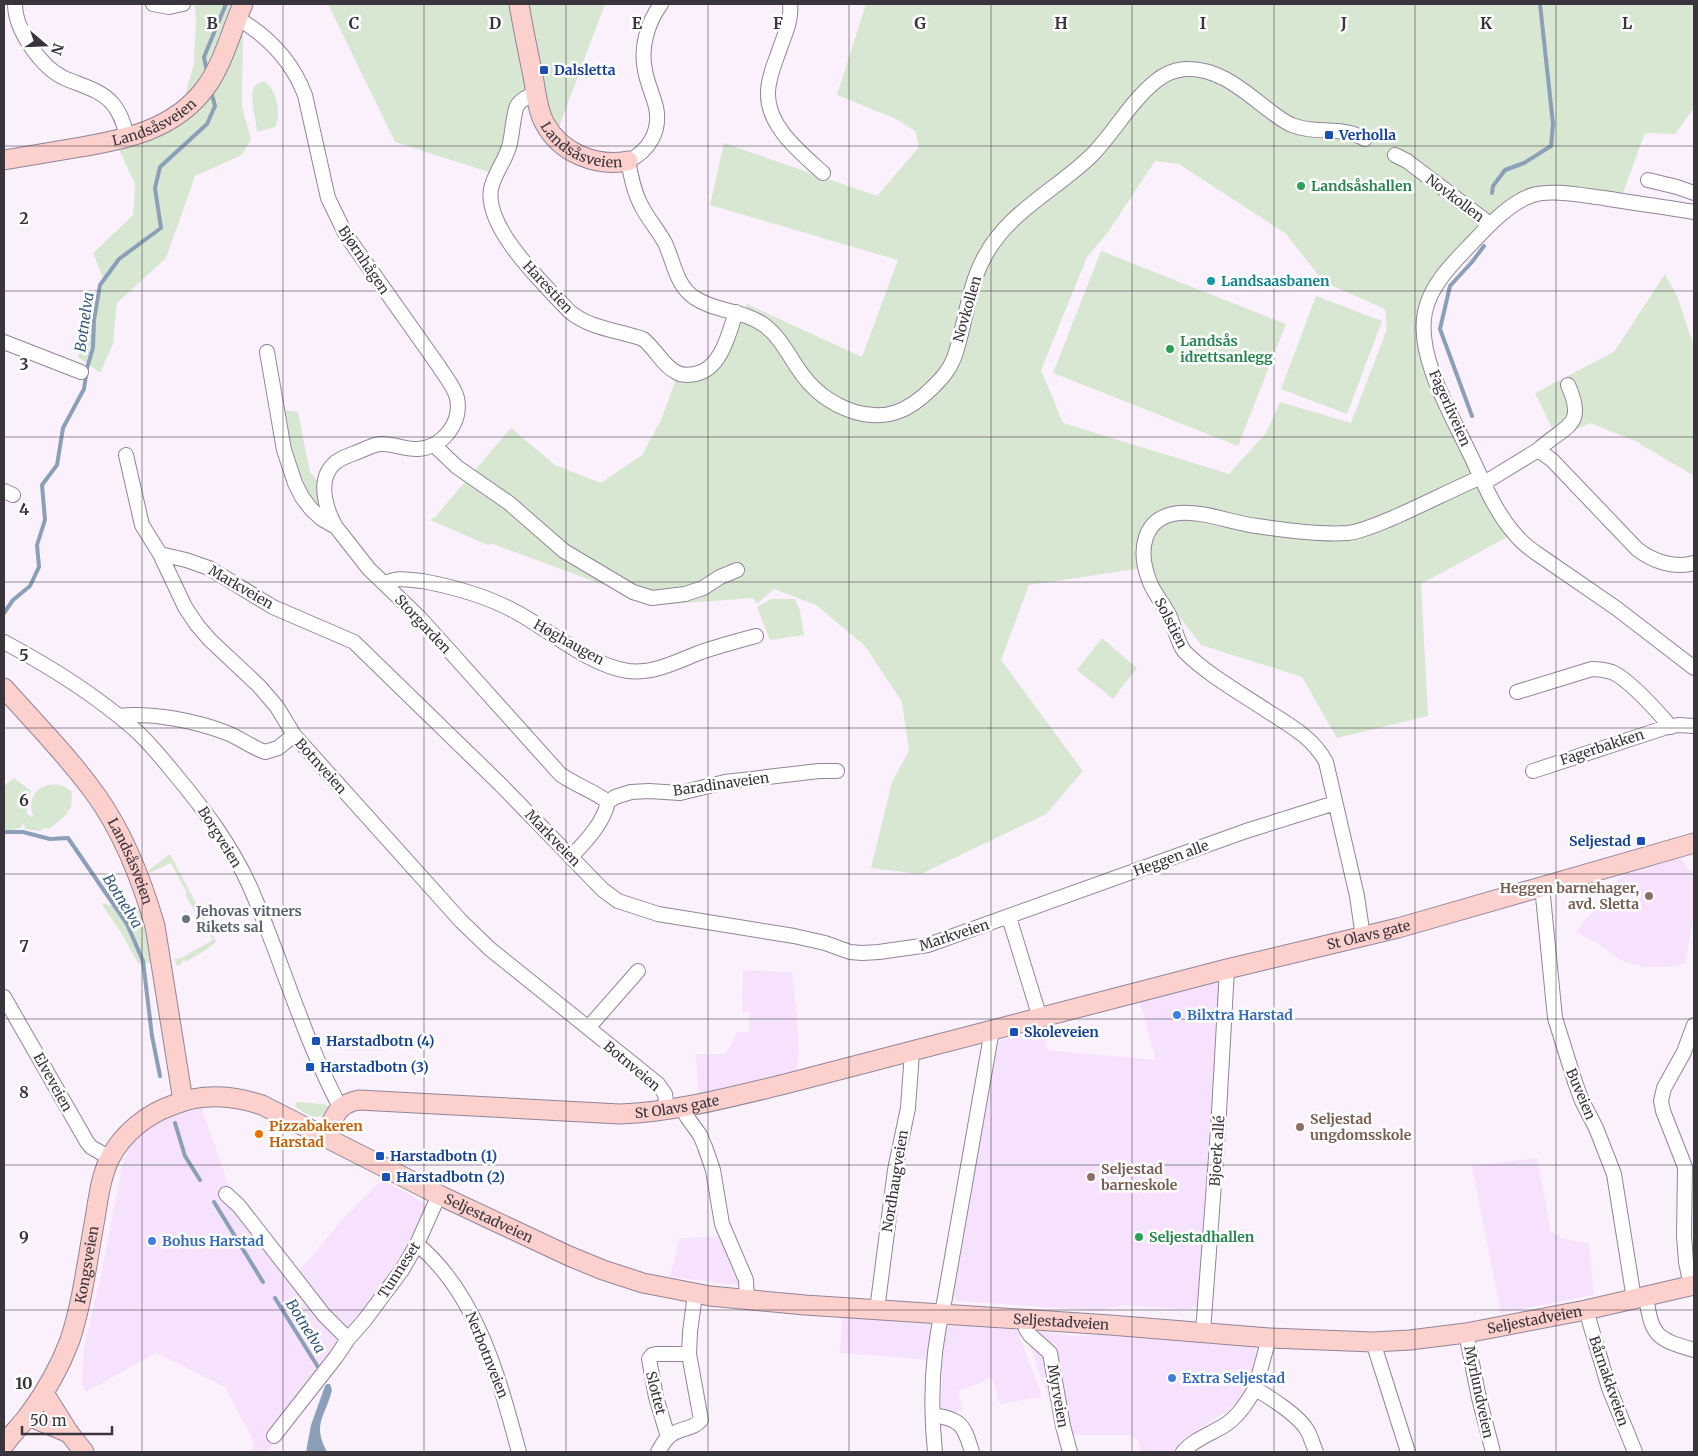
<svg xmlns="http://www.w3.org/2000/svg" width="1698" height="1456" font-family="Merriweather,serif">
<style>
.built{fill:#f6e2fd}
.green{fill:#d8e7d2;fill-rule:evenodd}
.water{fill:#8ba0b8}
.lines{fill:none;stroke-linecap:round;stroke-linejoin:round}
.stream{stroke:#8ba0b8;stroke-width:4}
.street-casing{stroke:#928598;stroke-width:16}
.secondary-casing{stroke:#928598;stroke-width:21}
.street{stroke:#fff;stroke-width:14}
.secondary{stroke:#fbd0cd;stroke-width:19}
.grid{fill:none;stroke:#3a343c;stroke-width:1;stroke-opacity:0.55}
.transit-dot{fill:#1a4fb4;stroke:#fff;stroke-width:2}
.leisure-dot{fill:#2e9e5b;stroke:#fff;stroke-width:2}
.culture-dot{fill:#0f9aa8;stroke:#fff;stroke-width:2}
.education-dot{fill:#8d6e63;stroke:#fff;stroke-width:2}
.worship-dot{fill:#6b7280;stroke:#fff;stroke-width:2}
.shop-dot{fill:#3f7fe0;stroke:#fff;stroke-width:2}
.food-dot{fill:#e8710a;stroke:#fff;stroke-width:2}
.labels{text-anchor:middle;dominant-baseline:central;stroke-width:5;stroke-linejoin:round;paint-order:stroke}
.transit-label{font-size:14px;font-weight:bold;fill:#164399;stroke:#fff;text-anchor:start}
.street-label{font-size:14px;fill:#3a343c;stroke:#fff}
.leisure-label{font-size:14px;font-weight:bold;fill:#27864d;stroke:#fff;text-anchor:start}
.culture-label{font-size:14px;font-weight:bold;fill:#0d838f;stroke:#fff;text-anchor:start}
.education-label{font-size:14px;font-weight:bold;fill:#785e54;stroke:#fff;text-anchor:start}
.worship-label{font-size:14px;font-weight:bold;fill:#5b616d;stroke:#fff;text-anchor:start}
.shop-label{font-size:14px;font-weight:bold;fill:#366cbe;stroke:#fff;text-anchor:start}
.food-label{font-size:14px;font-weight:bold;fill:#c56008;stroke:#fff;text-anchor:start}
.water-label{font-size:15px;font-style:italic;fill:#375a7e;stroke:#fff}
.grid-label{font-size:16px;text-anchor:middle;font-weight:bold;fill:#3a343c;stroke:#fff;stroke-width:5;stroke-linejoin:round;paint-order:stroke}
</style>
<rect width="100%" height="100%" fill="#faf1fd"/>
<path class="built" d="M1680,857L1694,876V916L1685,963L1677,966L1661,967H1644L1632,964L1622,961L1599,944L1576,932L1623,873Z
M743,970L791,972L793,980L797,1017L799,1056L797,1067L794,1072L706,1094H698L696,1054H724L728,1050L737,1032H749L750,1012H742Z
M1215,980L1222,991L1200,1300L1196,1307L1184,1309L1123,1305L1099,1311L958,1301L953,1296L954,1287L996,1048L999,1042L1004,1039L1045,1031L1047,1050L1156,1060L1139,999Z
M201,1106L229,1186L297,1274L341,1221L382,1180L423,1202L425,1208L416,1235L388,1279L335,1348L303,1406L267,1452H253L252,1438L225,1387L156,1353L86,1392L82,1383L84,1347L100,1280L123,1162L132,1143L152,1125L183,1109Z
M1537,1158L1551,1231L1561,1238L1589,1244L1594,1295L1501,1313L1472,1166Z
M723,1237L743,1278L738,1285L670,1277L680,1238Z
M842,1316L910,1322L912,1319L927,1321L932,1329L931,1360L840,1353Z
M950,1324L1017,1330L1042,1397L1000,1404L992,1378L958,1391L963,1410L951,1413L944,1411L941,1406L944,1335L946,1328Z
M1030,1329L1074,1336L1129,1333L1255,1345L1256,1358L1251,1381L1239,1400L1221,1415L1184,1438L1176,1446L1173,1452H1140L1138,1440L1131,1435H1065L1041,1378L1029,1342Z"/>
<path class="green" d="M194,4H248L239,26L243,31L242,107L251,139L242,155L195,176L166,258L117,303L113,344L100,373L78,357L104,281L93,253L133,215L135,184L116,143L181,108L194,64L196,18Z
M328,4H605L556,135L536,81L495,174L395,142Z
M866,4H1694V108L1675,134L1645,133L1620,201L1530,193L1451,265L1425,314L1426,342L1443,388L1450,391L1447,400L1513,534L1421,584L1428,716L1337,738L1302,677L1201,645L1143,568L1029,585L1001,660L1083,771L1046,814L921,874L871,868L892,782L909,751L902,702L865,646L816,605L774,589L757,604L753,598L658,605L493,544L488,545L430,520L435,517L511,428L555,465L601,483L642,455L661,420L680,369L694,379L719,362L747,304L862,357L898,260L710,205L724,143L877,196L919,147L915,131L896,119L837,95ZM1155,161L1179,164L1286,234L1324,282L1385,309L1387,329L1351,423L1280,402L1266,433L1229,474L1063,423L1041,370L1087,257L1108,232Z
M264,81C276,89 282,113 275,127L257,132C256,116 248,100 255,85Z
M1101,251L1286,324L1238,446L1053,373Z
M1665,274L1677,296L1694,346V476L1635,441L1590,423L1557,438L1535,393L1614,352Z
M1316,296L1382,321L1347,414L1281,389Z
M283,410L298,412L310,472L321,485L327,516L314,508L296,477Z
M771,599H795L800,611L804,635L770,640L757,607Z
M1102,638L1137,668L1113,699L1077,670Z
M14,778L31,791L27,807V814L31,817L33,816C32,811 30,805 32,800C37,782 60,780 72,792L71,807L65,816L49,829L45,828L40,831L25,829V826L22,824L21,828L4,831V786Z
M170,854L216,941C211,949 194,956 186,962L184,960L181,962L182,964L177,966L175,959L181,958L213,940L203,923H201L185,894L187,893L171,863L151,872L149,871V870Z
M101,903L134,912L143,906L153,958L151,962L142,966L138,963L120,931Z
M296,1102L324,1104L328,1106L329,1110C320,1123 305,1115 295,1106Z"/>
<path class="water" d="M327,1384H330L332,1390C325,1418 312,1423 327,1452H306L311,1425L325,1386Z"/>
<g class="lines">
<path class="stream" d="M207,72L204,57L226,4
M1492,193L1493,186L1505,170L1524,163L1551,146L1553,124L1540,4
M1472,416L1440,329L1450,286L1472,262L1484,246
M4,613L13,600L30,586L39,567L37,545L45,520L42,485L57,465L63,428L84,389L87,368L93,348L94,320L100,285L119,259L161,228L155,188L160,167L207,124L215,106L211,91
M4,832H23L50,839L68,838L127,924L143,961L152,1036L160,1076
M175,1123L185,1156L200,1180
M214,1202L263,1282
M275,1298L318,1367"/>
<g class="street-casing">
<path id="street" d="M15,4C15,30 41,67 64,78C80,85 101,90 112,103C121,113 124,126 128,138
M153,4L169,7L183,4
M661,4C648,22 640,47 645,70C647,83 653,95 656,107C661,131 649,151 628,161C631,176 634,193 642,207C648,219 658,230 665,243C674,262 676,286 695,298C716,312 743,310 764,325C779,336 787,352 797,367C811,389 829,404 855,412C887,421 909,411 932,388C941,379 949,371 954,358C966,325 967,288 985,256C1009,211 1058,189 1093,154C1115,131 1131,101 1156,81C1164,74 1175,70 1185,69C1219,67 1245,92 1270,111C1277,116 1284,122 1292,125C1311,133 1331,128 1350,133C1355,134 1361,137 1365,139
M790,4C792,19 785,34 780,48C775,63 768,78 768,93C767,126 800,152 823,173
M237,18C268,36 292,61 305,95L328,198L346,235L438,365C444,375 454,386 457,398C462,423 443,447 418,449C405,450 393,443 380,444C372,445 363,450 355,453C348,456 340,458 335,463C316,479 326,510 336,527
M536,93C529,96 521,99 517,106C514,111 512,135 510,143C507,159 494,173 491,189C484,228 544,284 569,311C590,329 618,330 643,339C655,348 663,366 676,372C682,376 689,375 695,374C721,370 729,333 736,312
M1395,155L1407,161L1490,224
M1648,180L1677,187L1694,193
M1694,212C1664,207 1634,203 1604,198C1585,196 1552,189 1533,195C1512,201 1489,225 1474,241C1455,261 1431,283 1425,312C1416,355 1450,412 1468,450C1482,478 1493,509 1514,533C1521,542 1530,549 1539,555L1616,608L1694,668
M4,342L81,372
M267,352L284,450L295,483L302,497L311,509L322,519L336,527L369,569L420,618L560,774C575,785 594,791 608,802C603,824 586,841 571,857
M434,445L457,467L509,503L564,551L633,592L652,598L685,594L703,588L720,577L737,570
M1538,450C1565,425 1587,427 1568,385
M126,455L142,525L160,554L185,607L197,625L210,640L259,686L277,707L294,735L461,921L490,949L658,1084L665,1094L667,1109
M1484,483L1538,450L1552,460L1637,549C1652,561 1675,569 1694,563
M4,491L13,495
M160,554L186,560L209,568L273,607L354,642L501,785L603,890L618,901L658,914L794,936L825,943L850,952L862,953L879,952L928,945L1246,831L1335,803
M385,584C395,576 410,580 422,581C455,587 489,597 518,613C552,632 589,665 628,671C654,674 678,661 701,652C719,646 737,641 756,636
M4,642C49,666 94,694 133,728C148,741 161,757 174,773C204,809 232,846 251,889C282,961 303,1037 340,1107
M1517,692L1592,669C1599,669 1605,670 1612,672C1630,680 1658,712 1671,727
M119,716C151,712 197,721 227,733C240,738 251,747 265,752L278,748L294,735
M1533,771L1664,728L1678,725L1694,726
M608,802L615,797L631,792L649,791L680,793L725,782L819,771H837
M1542,886L1555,1018L1575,1082L1582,1101L1596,1128L1614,1174L1634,1299
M1009,917L1040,1018
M1363,937L1357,896L1326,762C1313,738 1291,726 1269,712C1242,694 1206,674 1184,651C1176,640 1175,625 1168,613C1162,602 1153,592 1149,580C1138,551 1142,517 1179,513C1205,511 1232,523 1257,526C1285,530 1320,535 1348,533C1364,531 1380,523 1395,517C1424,504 1452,490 1481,477
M4,997L87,1142L91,1147L110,1158
M588,1028L638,971
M682,1106L687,1117L700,1135L705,1147L713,1170L722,1224L746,1280L747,1300
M226,1194L239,1206L324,1315L348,1339
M417,1244C478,1295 499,1379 519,1452
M1691,1286L1686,1262L1684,1236L1685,1167L1663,1111L1661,1101L1664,1088L1684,1052L1694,1025
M1646,1297C1652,1336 1656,1339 1694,1350
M877,1310L895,1170L908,1108L912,1052
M1586,1310L1609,1388L1635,1452
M1027,1320L1026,1329L1030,1335L1050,1353L1063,1426L1070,1452
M1203,1332L1218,1130L1227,969
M1466,1333L1479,1398L1493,1452
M1269,1338L1255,1389C1270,1397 1299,1416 1307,1430C1311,1437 1313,1445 1316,1452
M1373,1342L1408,1452
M933,1415C962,1419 964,1426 972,1452
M274,1436L336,1357L348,1339L364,1321L402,1270L417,1244L439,1195
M668,1437L656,1397L649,1359L652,1355L656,1354H689
M658,1452C662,1445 666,1437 674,1433C683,1428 695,1428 701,1420L689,1354L690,1332L695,1294
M935,1452C930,1404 932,1351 944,1303L992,1030
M1183,1452C1194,1439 1211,1434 1225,1425C1239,1416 1247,1402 1255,1389"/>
</g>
<g class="secondary-casing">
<g id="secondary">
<path id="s1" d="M519,4C523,28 528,52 533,76C536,91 537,110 545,124C561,153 596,167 628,161"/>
<path id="s2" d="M4,160C28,156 51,152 75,148C124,140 175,130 206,87C224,62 231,31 243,4"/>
<path id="s3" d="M4,688C35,723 69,757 96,795C124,834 142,881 155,926L183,1101"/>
<path id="s4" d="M325,1137C334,1118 336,1104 359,1100L620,1114C675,1112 731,1097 785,1084L1227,969L1398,928L1694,843"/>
<path d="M44,1393L69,1433L84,1452"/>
<path d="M28,1416L69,1433"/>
<path id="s5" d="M4,1445C11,1435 20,1426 28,1416C45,1393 60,1367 70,1340C82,1303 87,1263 94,1224C98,1202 100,1178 110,1158C123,1133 147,1114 173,1105C202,1093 232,1095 262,1105L439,1195L569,1256L603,1270L643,1283L710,1296L805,1305L1110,1325L1269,1338L1373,1342L1410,1340L1466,1333L1586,1310L1694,1285"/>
</g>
</g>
<use href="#street" class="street"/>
<use href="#secondary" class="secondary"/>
</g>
<path class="grid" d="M142,4V1452M283,4V1452M424,4V1452M566,4V1452M708,4V1452M849,4V1452M991,4V1452M1132,4V1452M1274,4V1452M1415,4V1452M1556,4V1452M4,146H1694M4,291H1694M4,437H1694M4,582H1694M4,728H1694M4,874H1694M4,1019H1694M4,1165H1694M4,1310H1694"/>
<g class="transit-dot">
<rect x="539" y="65" width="10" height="10" rx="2.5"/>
<rect x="1324" y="130" width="10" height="10" rx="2.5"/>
<rect x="1636" y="836" width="10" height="10" rx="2.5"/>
<rect x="1009" y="1027" width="10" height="10" rx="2.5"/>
<rect x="311" y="1036" width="10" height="10" rx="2.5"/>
<rect x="305" y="1062" width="10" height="10" rx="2.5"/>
<rect x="375" y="1151" width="10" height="10" rx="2.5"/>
<rect x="381" y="1172" width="10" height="10" rx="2.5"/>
</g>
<g class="leisure-dot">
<circle cx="1301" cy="186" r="5"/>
<circle cx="1170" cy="349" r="5"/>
<circle cx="1139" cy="1237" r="5"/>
</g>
<circle class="culture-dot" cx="1211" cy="281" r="5"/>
<g class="education-dot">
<circle cx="1649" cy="896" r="5"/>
<circle cx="1300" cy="1127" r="5"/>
<circle cx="1091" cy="1177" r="5"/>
</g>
<circle class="worship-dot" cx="186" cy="919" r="5"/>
<g class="shop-dot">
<circle cx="1177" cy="1015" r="5"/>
<circle cx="152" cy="1241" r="5"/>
<circle cx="1172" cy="1378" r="5"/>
</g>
<circle class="food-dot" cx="259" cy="1134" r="5"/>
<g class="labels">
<g class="transit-label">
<text x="554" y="70">Dalsletta</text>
<text x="1339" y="135">Verholla</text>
<text x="1631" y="841" text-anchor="end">Seljestad</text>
<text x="1024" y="1032">Skoleveien</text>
<text x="326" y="1041">Harstadbotn (4)</text>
<text x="320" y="1067">Harstadbotn (3)</text>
<text x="390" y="1156">Harstadbotn (1)</text>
<text x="396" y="1177">Harstadbotn (2)</text>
</g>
<g class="street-label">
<text stroke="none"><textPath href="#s2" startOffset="156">Landsåsveien</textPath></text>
<text stroke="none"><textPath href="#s1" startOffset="168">Landsåsveien</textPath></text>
<text transform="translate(1455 198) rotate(37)">Novkollen</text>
<text transform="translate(364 260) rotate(56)">Bjørnhågen</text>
<text transform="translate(548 287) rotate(47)">Harestien</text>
<text transform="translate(967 309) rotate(-74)">Novkollen</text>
<text transform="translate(1450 408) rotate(66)">Fagerliveien</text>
<text transform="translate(241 587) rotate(30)">Markveien</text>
<text transform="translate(1171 623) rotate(63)">Solstien</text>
<text transform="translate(423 624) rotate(47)">Storgarden</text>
<text transform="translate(569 642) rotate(29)">Høghaugen</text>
<text transform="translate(1602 747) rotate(-18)">Fagerbakken</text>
<text transform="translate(321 766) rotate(48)">Botnveien</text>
<text transform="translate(721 784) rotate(-8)">Baradinaveien</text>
<text transform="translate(220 837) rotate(58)">Borgveien</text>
<text transform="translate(553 838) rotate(46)">Markveien</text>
<text transform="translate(1171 858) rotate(-20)">Heggen alle</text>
<text stroke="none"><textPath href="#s3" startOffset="216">Landsåsveien</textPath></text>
<text transform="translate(954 935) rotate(-18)">Markveien</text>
<text stroke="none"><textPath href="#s4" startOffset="1085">St Olavs gate</textPath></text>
<text transform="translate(632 1066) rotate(40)">Botnveien</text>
<text transform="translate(53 1082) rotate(61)">Elveveien</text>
<text transform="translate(1581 1094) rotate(67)">Buveien</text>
<text stroke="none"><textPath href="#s4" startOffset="372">St Olavs gate</textPath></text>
<text transform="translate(1217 1151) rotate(-86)">Bjoerk allé</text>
<text transform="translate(895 1181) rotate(-81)">Nordhaugveien</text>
<text stroke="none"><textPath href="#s5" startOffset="740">Seljestadveien</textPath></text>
<text stroke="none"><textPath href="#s5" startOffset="202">Kongsveien</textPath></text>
<text transform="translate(399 1270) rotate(-57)">Tunneset</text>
<text stroke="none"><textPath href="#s5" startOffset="1804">Seljestadveien</textPath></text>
<text stroke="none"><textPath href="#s5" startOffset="1328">Seljestadveien</textPath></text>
<text transform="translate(487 1355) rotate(68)">Nerbotnveien</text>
<text transform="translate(1609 1381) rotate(71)">Bårnakkveien</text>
<text transform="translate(1479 1392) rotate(78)">Myrlundveien</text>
<text transform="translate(656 1393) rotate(76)">Slottet</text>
<text transform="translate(1058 1396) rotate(80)">Myrveien</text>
</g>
<g class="leisure-label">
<text x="1311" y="186">Landsåshallen</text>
<text x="1180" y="341">Landsås<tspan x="1180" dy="16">idrettsanlegg</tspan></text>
<text x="1149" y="1237">Seljestadhallen</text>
</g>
<g class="culture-label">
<text x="1221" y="281">Landsaasbanen</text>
</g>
<g class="education-label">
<text x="1639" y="888" text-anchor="end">Heggen barnehager,<tspan x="1639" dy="16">avd. Sletta</tspan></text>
<text x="1310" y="1119">Seljestad<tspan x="1310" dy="16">ungdomsskole</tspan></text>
<text x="1101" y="1169">Seljestad<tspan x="1101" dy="16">barneskole</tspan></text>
</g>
<g class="worship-label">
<text x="196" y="911">Jehovas vitners<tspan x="196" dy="16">Rikets sal</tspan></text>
</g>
<g class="shop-label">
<text x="1187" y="1015">Bilxtra Harstad</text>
<text x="162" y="1241">Bohus Harstad</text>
<text x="1182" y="1378">Extra Seljestad</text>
</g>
<g class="food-label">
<text x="269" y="1126">Pizzabakeren<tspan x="269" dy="16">Harstad</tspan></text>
</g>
<g class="water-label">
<text transform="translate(84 322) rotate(-82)">Botnelva</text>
<text transform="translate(123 901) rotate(58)">Botnelva</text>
<text transform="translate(306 1326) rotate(58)">Botnelva</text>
</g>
</g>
<g class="grid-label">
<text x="212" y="29">B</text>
<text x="354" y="29">C</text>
<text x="495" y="29">D</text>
<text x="637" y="29">E</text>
<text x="778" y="29">F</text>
<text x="920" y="29">G</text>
<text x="1061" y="29">H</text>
<text x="1203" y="29">I</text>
<text x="1344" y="29">J</text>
<text x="1486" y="29">K</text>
<text x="1627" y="29">L</text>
<text x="24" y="224">2</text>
<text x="24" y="370">3</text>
<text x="24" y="515">4</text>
<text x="24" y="661">5</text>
<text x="24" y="806">6</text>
<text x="24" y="952">7</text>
<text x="24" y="1098">8</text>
<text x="24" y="1243">9</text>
<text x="24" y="1389">10</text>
</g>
<rect width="1698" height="1456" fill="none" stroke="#3a343c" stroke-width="10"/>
<g transform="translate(45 45) rotate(109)" stroke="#ffffff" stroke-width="4" paint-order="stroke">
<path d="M0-4L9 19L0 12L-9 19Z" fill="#3a343c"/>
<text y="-8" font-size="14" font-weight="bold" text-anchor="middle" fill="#3a343c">N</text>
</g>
<path d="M22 1426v8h90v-8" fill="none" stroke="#3a343c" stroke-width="2.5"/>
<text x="30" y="1426" font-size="15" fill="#3a343c" stroke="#ffffff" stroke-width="4" paint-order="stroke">50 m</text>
</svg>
